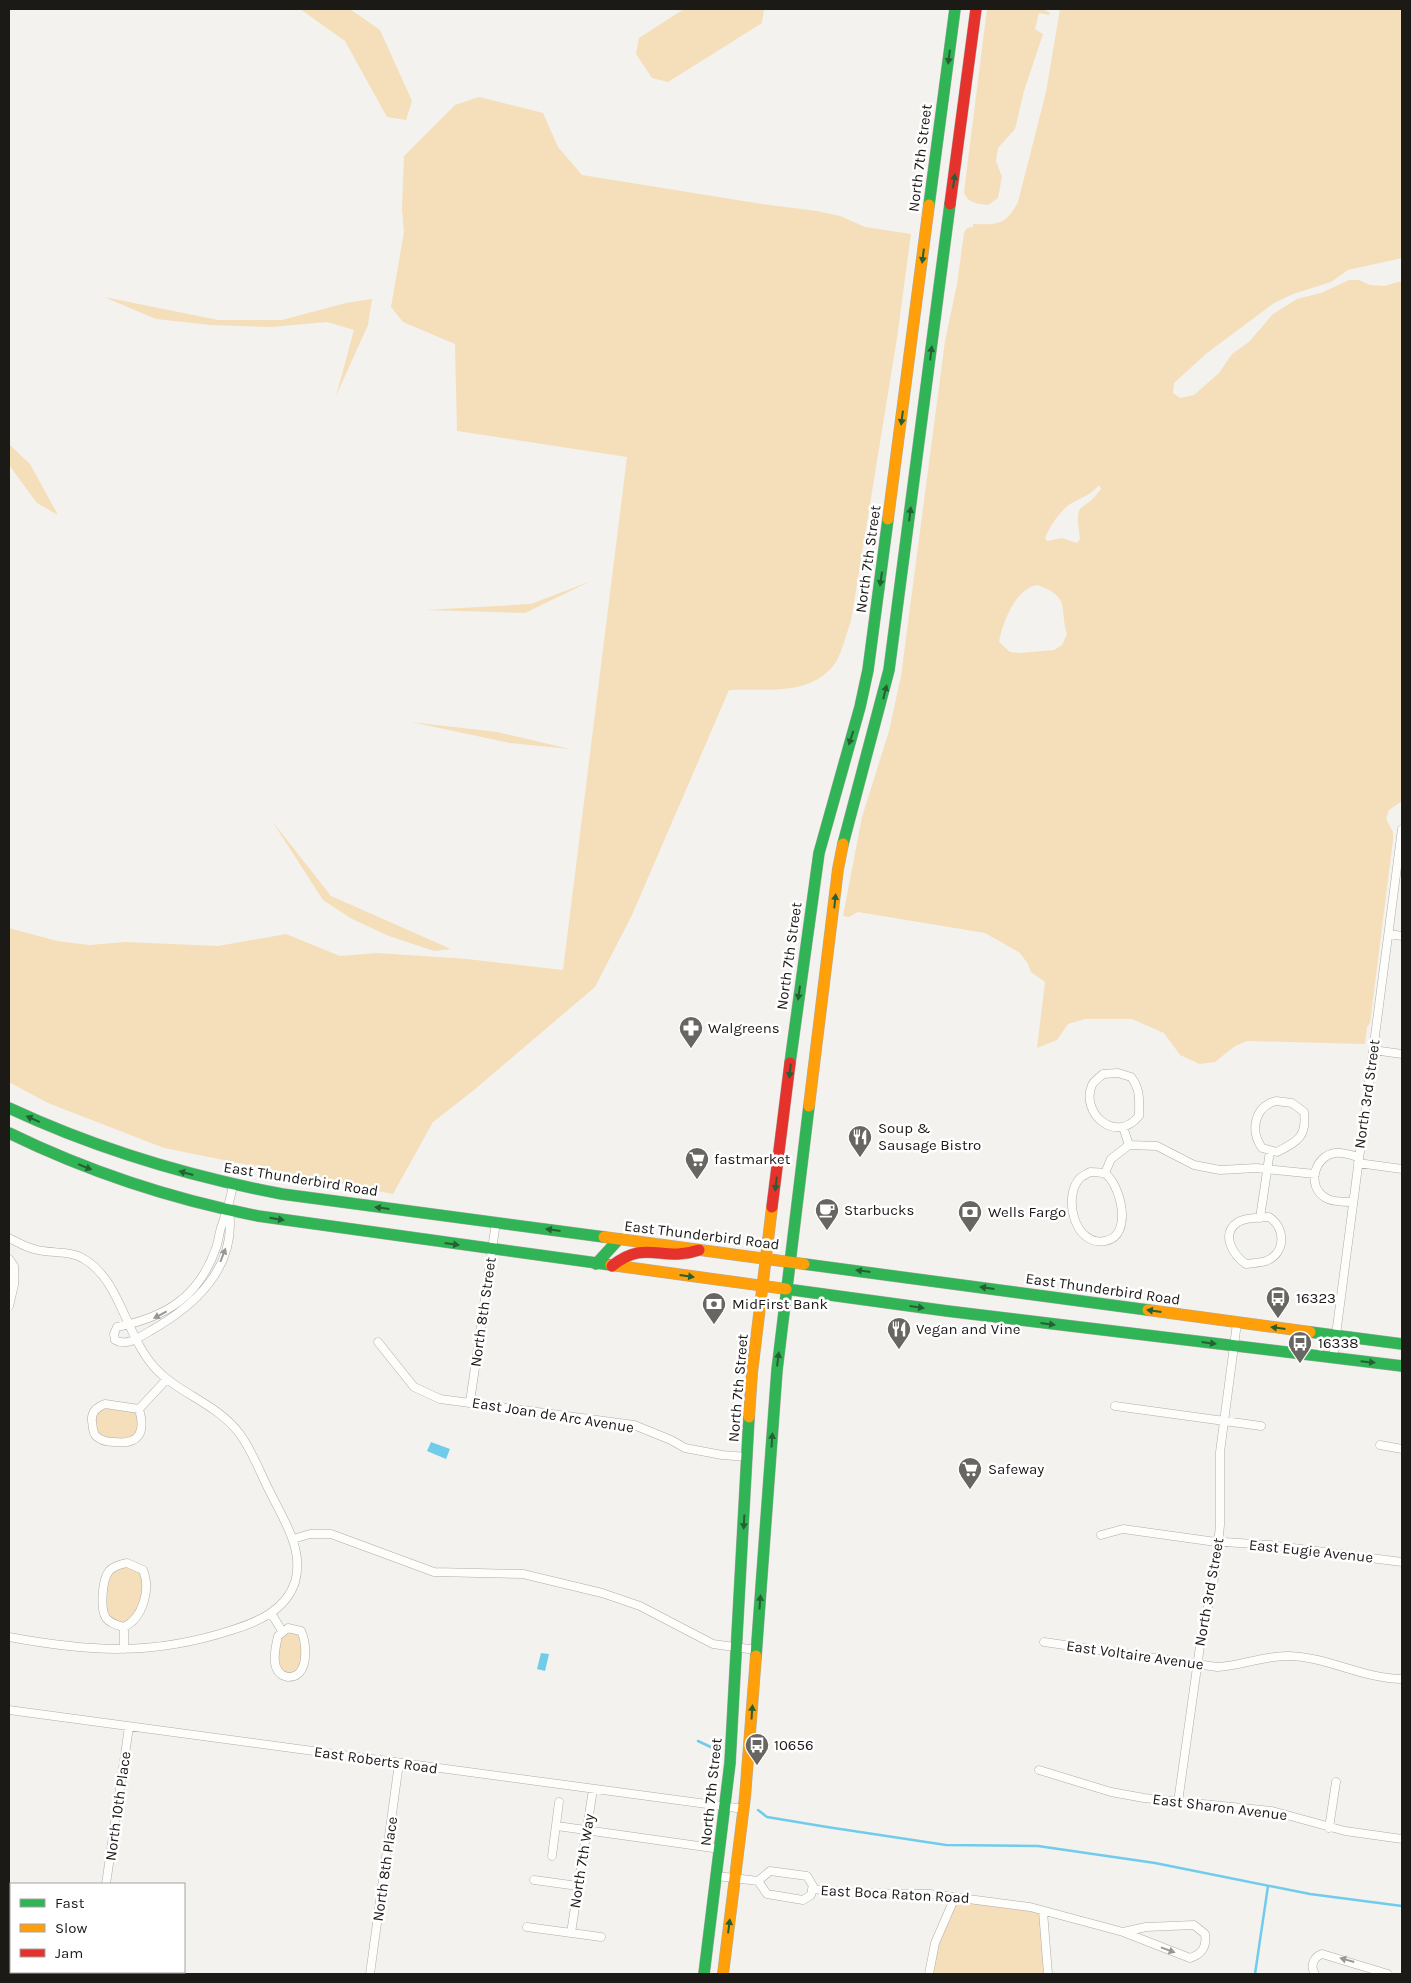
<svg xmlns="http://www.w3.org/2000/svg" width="1411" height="1983" font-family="Karla,sans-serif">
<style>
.green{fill:#f5deba;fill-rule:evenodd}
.water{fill:#70ccea}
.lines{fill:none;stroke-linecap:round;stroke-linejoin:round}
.stream{stroke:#70ccea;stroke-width:2.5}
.street-casing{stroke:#afadaa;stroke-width:9}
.fast-casing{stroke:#afadaa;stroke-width:12}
.slow-casing{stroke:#afadaa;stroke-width:12}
.jam-casing{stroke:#afadaa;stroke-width:12}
.street{stroke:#fdfdfc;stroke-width:8}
.fast{stroke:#30b455;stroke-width:11}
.slow{stroke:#ff9f0a;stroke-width:11}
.jam{stroke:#e5322d;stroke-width:11}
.oneway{fill:#255f33}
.oneway2{fill:#989795}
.labels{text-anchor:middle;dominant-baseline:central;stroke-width:5;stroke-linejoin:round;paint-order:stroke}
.street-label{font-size:15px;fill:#1c1a17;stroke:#fff}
.poi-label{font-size:15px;fill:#1c1a17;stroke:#fff;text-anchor:start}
</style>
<rect width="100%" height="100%" fill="#f4f2ee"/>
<path class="green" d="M300,9H350L380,30L412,101L406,120L387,117L345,41Z
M684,9H764L762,23L668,82L652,78L636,54L639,38Z
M987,9H1043L1050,13L1049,15L1039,13L1035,29L1043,34L1024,91L1015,129L998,148L996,161L1002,177L998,198L988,205C978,204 967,203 964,192Z
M1060,9H1402V258L1348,270L1331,282L1293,294L1274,303L1207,353L1174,383L1173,393L1180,398L1194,395L1219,373L1232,354L1249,342L1273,314L1297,299L1321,293L1349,280H1359L1370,285L1384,286L1402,281V801L1389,810L1386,819L1393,832V840L1370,1023L1367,1027L1365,1044L1247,1041L1235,1046L1215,1062L1200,1064L1180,1055L1164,1033L1132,1019H1085L1068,1024L1057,1040L1037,1048L1045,982L1031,972L1028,964L1020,953L985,933L858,912L849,917L843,916L862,817L889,731L901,676L945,341L957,284L964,233L967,228L973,227V224C998,225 1006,225 1018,202L1046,92ZM1099,485L1101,489C1081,517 1074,496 1080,539L1077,543L1062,538L1047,541L1045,538C1050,526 1061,509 1072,503C1084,496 1089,496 1099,485ZM1037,585C1072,597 1059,609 1067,634L1062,645L1054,650L1020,653L1010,652L999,642C1002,623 1016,588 1037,585Z
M479,97L543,113L558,147L582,175L762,204L817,211L840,216L865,227L911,234L897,338L851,621C846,634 842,654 834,665C808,697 766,688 729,690L632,915L595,987L474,1090L433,1122L393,1194L164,1148L48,1103L9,1082V928L57,941L89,945L126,942L218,946L286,934L340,956L377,953L467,959L563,970L627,457L457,431L455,344L403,322L391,307L404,232L402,209L404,156L455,105Z
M104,297L218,320H282L346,303L372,299L368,325L336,396L354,330L327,322L271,327L211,325L156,319Z
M9,444L30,464L58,515L37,503L9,465Z
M591,581L525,613L425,610L531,604Z
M411,722L497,732L570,749L510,743Z
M272,821L331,896L451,949L434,951L389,936L352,919L323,900Z
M98,1406L139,1409L141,1427L130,1443L97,1437L94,1411Z
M119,1564L143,1570L145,1599L130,1624L108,1620L103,1605L105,1578Z
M288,1628L304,1637L302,1668L286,1676C271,1655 273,1648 288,1628Z
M955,1897L1043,1911L1048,1974H929Z"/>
<path class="water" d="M431,1442L450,1449L446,1459L427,1451Z
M541,1653L549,1654L545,1671L537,1669Z"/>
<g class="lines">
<path class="stream" d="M698,1741L717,1750
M758,1810L767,1817L827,1827L946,1845L1038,1846L1155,1863L1310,1894L1402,1906
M9,1955H11
M31,1972L33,1974
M1255,1974L1268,1886"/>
<g class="street-casing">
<path id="street" d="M1389,934L1402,936
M1373,1050L1402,1054
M1118,1073L1131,1077C1141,1090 1139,1100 1139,1116C1115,1145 1080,1112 1092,1085C1094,1081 1100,1077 1103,1074Z
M1276,1101L1292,1103L1304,1112C1307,1137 1298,1141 1277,1152L1262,1148C1250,1131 1254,1107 1276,1101Z
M1129,1145L1157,1146L1194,1165L1220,1170L1256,1168L1315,1174
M1358,1163L1402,1169
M1090,1172C1094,1172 1101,1172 1105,1174C1119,1181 1135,1236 1105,1241C1075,1247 1062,1197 1080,1178C1082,1176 1087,1174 1090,1172Z
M1105,1173L1111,1159L1129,1145L1123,1127
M1353,1202C1345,1202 1332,1202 1326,1198C1306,1187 1314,1156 1335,1153C1342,1152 1351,1155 1358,1157
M229,1211C237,1267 195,1306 150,1331C140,1337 126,1347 115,1340L114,1334L117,1327C166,1317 199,1297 216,1248C219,1240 219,1232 222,1225C227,1210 230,1202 233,1185
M1269,1217C1286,1228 1286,1253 1266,1261C1260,1263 1252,1263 1246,1264C1233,1255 1220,1234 1238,1222C1246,1217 1260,1218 1269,1217Z
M1260,1218L1270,1151
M9,1238C17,1242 25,1247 34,1249C50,1254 70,1250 84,1259C121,1281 125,1335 155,1368C179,1394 216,1403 239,1433C253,1451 261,1476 272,1496C285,1522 304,1551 295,1582C286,1610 258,1622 232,1630C153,1656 90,1652 9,1637
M9,1259L14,1266V1285L9,1306
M378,1342L414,1387L440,1399L634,1425L671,1440L685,1448L722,1455L748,1457
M1333,1358L1402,829
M470,1402L496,1222
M105,1404L139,1409C146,1433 139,1445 114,1442C107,1442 101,1441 96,1436C92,1432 93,1426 92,1421C91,1412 97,1407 105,1404Z
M1115,1406L1261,1426
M139,1409L167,1379
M1380,1445L1402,1449
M1101,1535L1123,1529L1209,1541L1269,1545L1402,1562
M293,1539L310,1534H331L434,1572L523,1574L602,1593L640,1606L713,1644L756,1650
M127,1563L143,1570C151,1589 143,1618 124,1627C117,1625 111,1624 106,1618C100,1609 102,1580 109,1571C114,1566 121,1564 127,1563Z
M271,1613L282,1631
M124,1627V1649
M288,1628L301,1631C306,1641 308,1664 299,1673C296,1676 291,1677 288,1677C269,1674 275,1649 278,1636Z
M1044,1642L1217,1667C1242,1666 1265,1655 1289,1656C1328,1657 1364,1679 1402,1679
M9,1710L744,1809
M1039,1770L1111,1792L1144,1798L1272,1811L1345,1831L1402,1839
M1178,1802L1201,1639L1215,1574L1220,1525V1452L1237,1323
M557,1826L720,1849
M1329,1828L1336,1782
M552,1856L559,1802
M770,1871L807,1876L813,1886L811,1895L803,1900L767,1894L758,1881Z
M717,1876L758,1881
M534,1880L578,1886
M106,1884L129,1727
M812,1889L855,1893L930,1894L1030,1907L1123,1932L1190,1958C1202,1954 1207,1947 1205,1934L1194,1925L1146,1927L1123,1932
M1043,1911L1048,1974
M527,1927L601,1937
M571,1933L593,1789
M94,1974V1972
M370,1974L399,1763
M929,1974L935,1943L955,1897
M1315,1974C1310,1967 1313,1957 1322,1954L1388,1974"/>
</g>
<g class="fast-casing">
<path id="fast" d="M929,205L955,9
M843,844L889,670L950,204
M790,1063L819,853L860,707L868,670L888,519
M9,1108C97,1149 187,1176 282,1194L604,1237
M9,1133C89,1172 171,1199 258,1216L611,1265
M596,1264L619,1239
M804,1264L1148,1310
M786,1289L947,1311L1402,1366
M1310,1332L1402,1344
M756,1656L777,1370L809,1106
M704,1974L730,1763L749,1417"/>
</g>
<g class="slow-casing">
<path id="slow" d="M888,519L929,205
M809,1106L838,869L843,844
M604,1237L804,1264
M611,1265L786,1289
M1148,1310L1310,1332
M749,1417L752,1373L772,1207
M723,1974L745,1797L756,1656"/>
</g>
<g class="jam-casing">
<path id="jam" d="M950,204L976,9
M772,1207L790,1063
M612,1266C646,1238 662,1263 699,1250"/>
</g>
<use href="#street" class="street"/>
<use href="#fast" class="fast"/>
<use href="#slow" class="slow"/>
<use href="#jam" class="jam"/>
</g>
<defs><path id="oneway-solid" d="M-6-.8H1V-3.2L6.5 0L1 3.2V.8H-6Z" transform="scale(1.25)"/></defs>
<g class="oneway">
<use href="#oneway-solid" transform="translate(949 57) rotate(97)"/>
<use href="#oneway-solid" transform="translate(954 181) rotate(-82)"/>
<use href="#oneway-solid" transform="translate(923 256) rotate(97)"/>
<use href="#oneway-solid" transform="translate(931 353) rotate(-83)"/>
<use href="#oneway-solid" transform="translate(902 418) rotate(97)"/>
<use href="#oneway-solid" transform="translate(910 514) rotate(-83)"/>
<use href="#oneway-solid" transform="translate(881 579) rotate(98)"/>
<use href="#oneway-solid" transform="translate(885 692) rotate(-76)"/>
<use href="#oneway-solid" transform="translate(851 738) rotate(108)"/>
<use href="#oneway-solid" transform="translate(835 901) rotate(-84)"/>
<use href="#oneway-solid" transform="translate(799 993) rotate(98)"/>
<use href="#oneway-solid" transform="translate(790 1071) rotate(96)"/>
<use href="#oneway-solid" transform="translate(33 1119) rotate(-156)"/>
<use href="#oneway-solid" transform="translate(85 1167) rotate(22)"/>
<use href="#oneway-solid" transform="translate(186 1173) rotate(-165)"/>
<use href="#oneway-solid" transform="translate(776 1184) rotate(97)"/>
<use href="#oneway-solid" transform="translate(382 1208) rotate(-173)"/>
<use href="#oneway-solid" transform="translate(277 1219) rotate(9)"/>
<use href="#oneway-solid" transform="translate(553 1230) rotate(-172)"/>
<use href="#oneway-solid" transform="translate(452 1244) rotate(8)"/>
<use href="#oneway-solid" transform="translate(863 1271) rotate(-173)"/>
<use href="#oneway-solid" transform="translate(687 1276) rotate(8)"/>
<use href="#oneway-solid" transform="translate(987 1288) rotate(-172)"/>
<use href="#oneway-solid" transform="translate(917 1307) rotate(8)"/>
<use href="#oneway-solid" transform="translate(1154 1311) rotate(-172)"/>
<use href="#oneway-solid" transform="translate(1048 1324) rotate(7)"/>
<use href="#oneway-solid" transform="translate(1278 1328) rotate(-173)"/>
<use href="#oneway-solid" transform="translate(1209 1343) rotate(7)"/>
<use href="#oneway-solid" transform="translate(778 1359) rotate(-83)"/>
<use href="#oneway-solid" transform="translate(1368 1362) rotate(6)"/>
<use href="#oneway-solid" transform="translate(772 1440) rotate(-86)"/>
<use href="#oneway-solid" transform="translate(744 1522) rotate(93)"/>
<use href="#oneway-solid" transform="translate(760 1602) rotate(-86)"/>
<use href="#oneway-solid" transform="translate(752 1712) rotate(-86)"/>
<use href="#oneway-solid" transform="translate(729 1926) rotate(-83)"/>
</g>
<g class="oneway2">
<use href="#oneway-solid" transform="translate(223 1255) rotate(-69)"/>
<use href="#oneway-solid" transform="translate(160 1315) rotate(152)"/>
<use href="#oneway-solid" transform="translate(1168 1950) rotate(20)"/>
<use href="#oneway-solid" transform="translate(1347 1960) rotate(-164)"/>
</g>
<defs>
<g id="pharmacy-pin" transform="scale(1.25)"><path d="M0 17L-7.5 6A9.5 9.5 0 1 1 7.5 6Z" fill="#686662" stroke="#fff"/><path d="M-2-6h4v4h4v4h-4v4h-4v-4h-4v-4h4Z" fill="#fff"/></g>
<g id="restaurant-pin" transform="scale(1.25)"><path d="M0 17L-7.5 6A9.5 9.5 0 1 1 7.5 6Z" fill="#686662" stroke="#fff"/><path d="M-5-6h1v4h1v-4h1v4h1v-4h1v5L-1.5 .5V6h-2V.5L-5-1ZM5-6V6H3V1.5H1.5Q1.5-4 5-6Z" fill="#fff"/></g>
<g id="supermarket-pin" transform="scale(1.25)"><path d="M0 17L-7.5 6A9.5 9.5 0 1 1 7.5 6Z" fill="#686662" stroke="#fff"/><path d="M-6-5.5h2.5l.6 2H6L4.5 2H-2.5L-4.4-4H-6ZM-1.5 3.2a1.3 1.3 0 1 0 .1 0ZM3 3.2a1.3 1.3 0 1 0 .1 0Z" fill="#fff"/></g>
<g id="cafe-pin" transform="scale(1.25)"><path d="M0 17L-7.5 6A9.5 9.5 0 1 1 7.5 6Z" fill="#686662" stroke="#fff"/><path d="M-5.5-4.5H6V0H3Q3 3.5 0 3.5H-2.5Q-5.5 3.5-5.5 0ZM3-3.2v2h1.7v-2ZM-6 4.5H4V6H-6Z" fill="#fff"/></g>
<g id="bank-pin" transform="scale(1.25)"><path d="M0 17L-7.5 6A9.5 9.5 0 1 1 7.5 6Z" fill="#686662" stroke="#fff"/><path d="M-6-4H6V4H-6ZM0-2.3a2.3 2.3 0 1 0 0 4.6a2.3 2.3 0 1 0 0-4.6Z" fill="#fff"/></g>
<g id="bus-pin" transform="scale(1.25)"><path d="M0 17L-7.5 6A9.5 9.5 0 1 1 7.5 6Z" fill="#686662" stroke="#fff"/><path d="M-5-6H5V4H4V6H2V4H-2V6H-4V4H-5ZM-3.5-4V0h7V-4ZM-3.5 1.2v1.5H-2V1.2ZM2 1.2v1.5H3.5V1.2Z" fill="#fff"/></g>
</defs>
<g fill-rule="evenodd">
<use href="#pharmacy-pin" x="691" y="1028"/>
<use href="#restaurant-pin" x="860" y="1137"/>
<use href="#supermarket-pin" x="697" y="1159"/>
<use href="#cafe-pin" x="827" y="1210"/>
<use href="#bank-pin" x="970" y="1212"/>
<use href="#bus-pin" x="1278" y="1298"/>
<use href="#bank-pin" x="714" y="1304"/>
<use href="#restaurant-pin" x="899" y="1329"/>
<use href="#bus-pin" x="1300" y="1343"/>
<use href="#supermarket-pin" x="970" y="1469"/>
<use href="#bus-pin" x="757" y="1745"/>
</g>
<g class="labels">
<g class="street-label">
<text transform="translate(920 158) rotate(-83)">North 7th Street</text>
<text transform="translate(868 559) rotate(-82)">North 7th Street</text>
<text transform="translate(789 956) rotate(-82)">North 7th Street</text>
<text transform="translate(1367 1094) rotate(-82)">North 3rd Street</text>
<text transform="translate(301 1179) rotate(9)">East Thunderbird Road</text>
<text transform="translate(702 1235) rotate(7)">East Thunderbird Road</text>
<text transform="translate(1103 1289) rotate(8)">East Thunderbird Road</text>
<text transform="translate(483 1312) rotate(-82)">North 8th Street</text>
<text transform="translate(738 1388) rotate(-85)">North 7th Street</text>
<text transform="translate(553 1415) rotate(9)">East Joan de Arc Avenue</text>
<text transform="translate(1311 1551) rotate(6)">East Eugie Avenue</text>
<text transform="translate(1209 1592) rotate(-80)">North 3rd Street</text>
<text transform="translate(1135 1655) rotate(8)">East Voltaire Avenue</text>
<text transform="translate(376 1760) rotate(8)">East Roberts Road</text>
<text transform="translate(711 1792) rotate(-84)">North 7th Street</text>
<text transform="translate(118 1806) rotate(-82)">North 10th Place</text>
<text transform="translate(1220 1807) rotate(7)">East Sharon Avenue</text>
<text transform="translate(582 1861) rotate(-81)">North 7th Way</text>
<text transform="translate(385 1869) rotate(-82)">North 8th Place</text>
<text transform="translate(895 1894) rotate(3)">East Boca Raton Road</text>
</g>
<g class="poi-label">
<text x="708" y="1028">Walgreens</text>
<text x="878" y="1128">Soup &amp;<tspan x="878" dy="17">Sausage Bistro</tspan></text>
<text x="714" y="1159">fastmarket</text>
<text x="844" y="1210">Starbucks</text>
<text x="988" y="1212">Wells Fargo</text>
<text x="1296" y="1298">16323</text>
<text x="732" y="1304">MidFirst Bank</text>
<text x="916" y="1329">Vegan and Vine</text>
<text x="1318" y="1343">16338</text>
<text x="988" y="1469">Safeway</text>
<text x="774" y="1745">10656</text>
</g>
</g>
<rect width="1411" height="1983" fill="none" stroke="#1c1a17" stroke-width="20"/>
<rect x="10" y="1883" width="175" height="90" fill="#ffffff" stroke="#a4a3a2"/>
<rect x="20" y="1899" width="25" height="8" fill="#30b455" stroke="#a4a3a2"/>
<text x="55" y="1908" font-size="15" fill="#1c1a17">Fast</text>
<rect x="20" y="1924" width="25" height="8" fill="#ff9f0a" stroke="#a4a3a2"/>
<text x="55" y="1933" font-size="15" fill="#1c1a17">Slow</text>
<rect x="20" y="1949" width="25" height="8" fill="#e5322d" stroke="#a4a3a2"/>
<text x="55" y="1958" font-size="15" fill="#1c1a17">Jam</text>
</svg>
